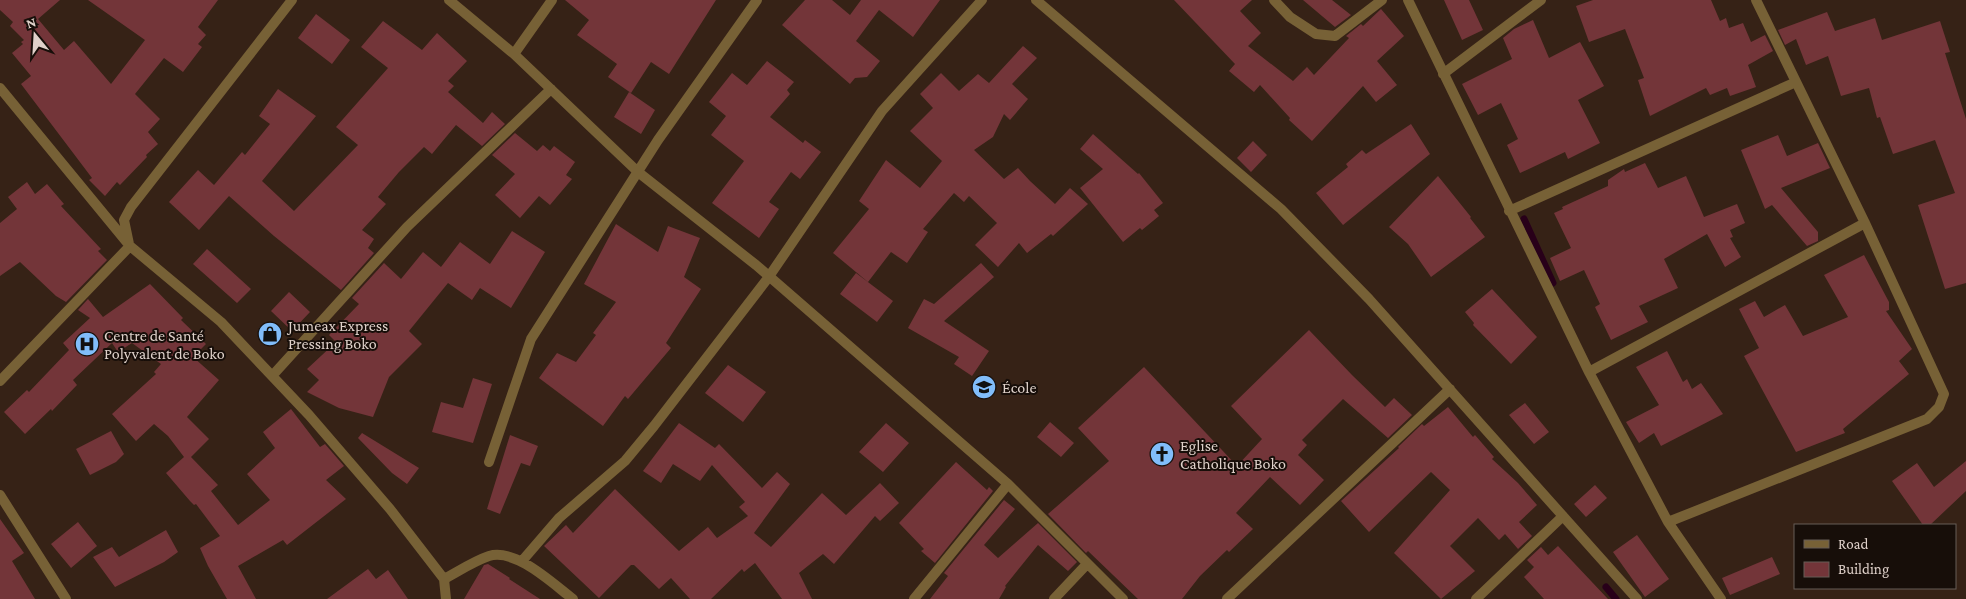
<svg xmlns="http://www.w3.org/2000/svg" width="1966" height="599" font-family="'Crimson Pro',serif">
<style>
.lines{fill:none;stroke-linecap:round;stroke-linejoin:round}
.stream{stroke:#280019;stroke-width:7}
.building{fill:#733539}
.minor{stroke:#776136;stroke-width:10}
.labels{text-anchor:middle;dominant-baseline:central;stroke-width:4;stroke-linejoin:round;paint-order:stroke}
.poi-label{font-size:16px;fill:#dfd1ca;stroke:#170e09;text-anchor:start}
</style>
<rect width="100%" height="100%" fill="#362216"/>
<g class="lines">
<path class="stream" d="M1524,219L1553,283
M1606,587L1616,599"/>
</g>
<path class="building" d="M0,0H60L38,19L64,50L74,41L111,84L145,40L88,0H218L198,27L206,35L198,44L202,47L183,72L164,58L135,94L160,119L148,132L158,144L146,155L147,157L120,185L117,182L105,196L89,180L92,178L21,84L31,76L12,53L23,44L21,42L24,40L10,26L13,22L0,10Z
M565,0H716L669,74L651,62L631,93L608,77L617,64L577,35L589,20Z
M805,0H832L850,15L861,0H940L913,37L879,10L856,41L880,61L867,77L855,78L850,84L782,25Z
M1174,0H1252L1240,11L1261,33L1248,46L1293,81L1307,67L1314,75L1349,38L1346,36L1361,24L1363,26L1381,9L1404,36L1377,61L1397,85L1376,102L1363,86L1312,141L1289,120L1290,118L1260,85L1254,92L1229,71L1235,64Z
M1303,0H1332L1351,15L1335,27Z
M1444,0H1469L1483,30L1462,40Z
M1593,0H1711L1720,21L1726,18L1729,28L1743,23L1751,42L1765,35L1773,51L1748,65L1756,87L1730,96L1727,88L1710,95L1706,88L1650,116L1638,80L1644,78L1625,29L1589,42L1576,6Z
M1827,12L1835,31L1875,18L1882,40L1940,21L1950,52L1945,53L1966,119V283L1945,289L1918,205L1955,193L1935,140L1893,154L1880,117L1877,118L1869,88L1841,96L1828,56L1806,65L1796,39L1785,45L1778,30Z
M316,14L350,40L332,64L298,38Z
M1533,20L1549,58L1580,42L1604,86L1578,100L1600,143L1568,159L1565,152L1520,173L1507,145L1518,139L1501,103L1478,115L1462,84L1512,59L1503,38L1514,29Z
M383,21L422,50L437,33L467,61L448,81L454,86L448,92L483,123L492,112L505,124L482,146L456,125L432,154L424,147L399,172L378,197L386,204L362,230L374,239L368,248L374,253L341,290L274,236L229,196L199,230L169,202L198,170L214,185L242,152L245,155L270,124L259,116L278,89L316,116L262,181L294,211L358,145L336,127L388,68L361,47Z
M1023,46L1037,58L1012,84L1028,99L1010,120L1004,114L993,137L974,150L1004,179L1018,168L1030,181L1055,204L1070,188L1088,204L1053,236L1051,234L1027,253L1019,243L998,267L975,245L997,223L969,196L964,202L954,193L923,229L928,232L907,263L891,252L868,282L833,253L869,209L859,201L886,160L920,188L942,161L910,131L933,108L920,94L941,73L959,91L978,74L989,83Z
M767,61L794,82L787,90L790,94L770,117L803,143L805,140L821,152L800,179L791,172L769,202L779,209L759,238L712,203L744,161L711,135L726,116L709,102L732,73L747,85Z
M629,92L655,110L641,134L614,117Z
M1411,124L1430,154L1343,225L1316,193L1348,167L1346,164L1362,150L1366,154Z
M515,133L537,151L543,145L550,151L554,146L575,162L566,175L572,179L550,205L539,196L520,218L495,195L515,174L492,155Z
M1093,134L1138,174L1139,173L1163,203L1154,210L1159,216L1142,230L1140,228L1123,242L1080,188L1103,169L1080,149Z
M1778,135L1787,156L1818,143L1830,168L1781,188L1818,232V241L1807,246L1772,205L1765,209L1741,150Z
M1253,141L1267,155L1251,172L1237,158Z
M1645,163L1658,188L1686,176L1704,217L1737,204L1745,223L1730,230L1733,237L1730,238L1741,257L1725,267L1707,234L1664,259L1678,288L1639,306L1648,322L1611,340L1595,307L1600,304L1584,270L1560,281L1550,258L1571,248L1554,213L1563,209L1562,207L1608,186V180L1624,169L1625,172Z
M1438,176L1471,217L1470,218L1485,237L1431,277L1408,244L1389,227Z
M27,182L35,194L47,184L64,204L61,206L101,249L98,251L107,260L66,302L56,296L20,262L0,276V223L17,209L8,197Z
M616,224L658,252L668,226L700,238L684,277L701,289L666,343L671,348L628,399L625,396L603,426L539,378L557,353L576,362L596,335L593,333L616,302L584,284Z
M512,231L545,252L511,308L480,288L472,300L448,283L409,331L422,344L389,377L373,417L339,408L307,392L319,380L307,369L336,342L329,335L359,304L352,298L384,263L401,279L423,252L441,267L460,242L490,264Z
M207,249L251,289L237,303L193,264Z
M1864,255L1889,302V310L1886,311L1912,349L1899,361L1909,374L1843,429L1845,433L1796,452L1744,356L1759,348L1739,309L1755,301L1764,317L1785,305L1803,336L1848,317L1824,275Z
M981,263L994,277L944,321L989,351L972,376L954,364L959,357L908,328L924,299L934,304Z
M856,273L893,301L877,322L840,294Z
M150,284L183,318L181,320L206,344L193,357L219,380L187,417L209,439L191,457L218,485L211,491L238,525L270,500L247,474L275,448L263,432L291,409L320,447L325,444L344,466L326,480L346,499L287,545L283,540L238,566L256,599H227L208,566L200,548L220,536L196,504L194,505L190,501L166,473L184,457L168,436L154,424L136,441L112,414L156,374L154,372L161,364L132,343L118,352L112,343L73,380L77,385L52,411L51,409L25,434L4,412L27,390L29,392L69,350L63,343L90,318L78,310L88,299L103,317Z
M1492,289L1537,337L1511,364L1473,325L1474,323L1465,312Z
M289,292L310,312L292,331L271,311Z
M1309,330L1352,375L1385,407L1394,398L1412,415L1388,438L1343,399L1302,440L1307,445L1298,455L1324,480L1300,505L1270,477L1236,513L1253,529L1229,552L1227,550L1200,576L1182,599H1138L1088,551L1086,553L1048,514L1109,461L1078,428L1144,367L1237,466L1262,439L1231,406Z
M1667,351L1683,382L1687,379L1692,389L1701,383L1723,414L1661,446L1654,433L1639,443L1626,422L1659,405L1636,367Z
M728,365L766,392L743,422L705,393Z
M473,378L492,384L473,443L432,432L441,402L463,408Z
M1525,403L1549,432L1534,444L1509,415Z
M1448,407L1473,437L1475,435L1494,457L1492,459L1518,483L1537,505L1519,522L1532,536L1518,549L1505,534L1499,540L1478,518L1450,546L1475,571L1441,599L1394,553L1450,490L1431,472L1369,532L1341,501L1399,448L1398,447L1422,424L1424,426Z
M1050,422L1074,443L1061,457L1037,437Z
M679,423L715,448L719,444L762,488L777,472L790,484L754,533L771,547L822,493L846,515L880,483L899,503L880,521L875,516L834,564L823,554L799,573L812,599H782L755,563L744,572L742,569L711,599H690L671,578L659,589L634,565H631L599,598L544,546L566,525L573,533L615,489L679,551L708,527L717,538L748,516L739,507L745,502L712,465L700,481L673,464L661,483L643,471Z
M886,423L909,443L883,472L859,452Z
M111,431L124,454L116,462L90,475L76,449Z
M362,433L419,468L407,484L392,473L358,438Z
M510,435L538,446L530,466L521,463L500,514L487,509Z
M1966,461V491L1930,525H1923L1892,481L1917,463L1934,487Z
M956,462L987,490L989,487L993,491L935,563L921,551L924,549L899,523Z
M1595,485L1607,498L1586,517L1574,504Z
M1004,500L1015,509L984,545L998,558L1038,523L1077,562L1068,571L1038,545L1005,586L1006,587L999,599H930L948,576L944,573Z
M0,519L24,553L12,561L35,599H0Z
M78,522L97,546L71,568L51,544Z
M166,530L178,552L164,562L115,587L93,557L112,547L119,557Z
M1637,535L1669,579L1645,597L1613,552Z
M1558,546L1608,599H1544L1524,577L1534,567L1527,560L1541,547L1548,555Z
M1772,557L1780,574L1730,595L1722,578Z
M488,564L510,578L509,579L540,599H464L484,565Z
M368,569L376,579L388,570L408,599H327Z"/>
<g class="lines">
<path class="minor" d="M449,0L514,54L638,172L756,265L1008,484L1123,599
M1036,0L1281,209L1369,299L1637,599
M1274,0L1290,17L1316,34L1335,36L1382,0
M1408,0L1589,372L1668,522L1721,599
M514,54L552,0
M1443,74L1541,0
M0,88L130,246L221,322L309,415L390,509L444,579L446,599
M1509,211L1796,82
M129,244L124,220L131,207L292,0
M1589,372L1865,223
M272,376L407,227L551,89
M0,381L130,246
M489,462L531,339L658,140L757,0
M0,495L66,599
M1668,522L1927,419L1939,407L1944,394L1865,223L1756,0
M522,561L559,518L625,461L654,426L768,278L882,111L982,0
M444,579C459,571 474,561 489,556C516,548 553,584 573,599
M914,599L1008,484
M1054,599L1087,564
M1227,599L1450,389
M1476,599L1563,516"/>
</g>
<defs>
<g id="shop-disc" transform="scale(1.25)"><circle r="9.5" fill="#81bdfa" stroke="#170e09"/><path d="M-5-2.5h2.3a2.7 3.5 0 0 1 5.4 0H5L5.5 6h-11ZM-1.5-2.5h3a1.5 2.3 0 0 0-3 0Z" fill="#111"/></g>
<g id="hospital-disc" transform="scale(1.25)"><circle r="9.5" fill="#81bdfa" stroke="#170e09"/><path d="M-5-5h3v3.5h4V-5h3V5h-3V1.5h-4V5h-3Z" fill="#111"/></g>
<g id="school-disc" transform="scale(1.25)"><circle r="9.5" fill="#81bdfa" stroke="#170e09"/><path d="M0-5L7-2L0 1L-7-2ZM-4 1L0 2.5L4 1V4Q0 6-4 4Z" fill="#111"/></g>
<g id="church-disc" transform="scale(1.25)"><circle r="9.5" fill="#81bdfa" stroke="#170e09"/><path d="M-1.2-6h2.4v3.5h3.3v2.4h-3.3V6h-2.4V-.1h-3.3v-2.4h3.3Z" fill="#111"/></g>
</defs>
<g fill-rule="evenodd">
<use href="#shop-disc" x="270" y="334"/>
<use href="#hospital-disc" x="87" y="344"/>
<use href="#school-disc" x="984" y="387"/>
<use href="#church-disc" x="1162" y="454"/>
</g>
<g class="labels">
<g class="poi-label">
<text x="288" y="325">Jumeax Express<tspan x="288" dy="18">Pressing Boko</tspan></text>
<text x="104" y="335">Centre de Santé<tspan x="104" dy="18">Polyvalent de Boko</tspan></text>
<text x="1002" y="387">École</text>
<text x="1180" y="445">Eglise<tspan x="1180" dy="18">Catholique Boko</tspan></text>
</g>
</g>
<rect x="1794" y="524" width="162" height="65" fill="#170e09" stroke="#675c56"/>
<rect x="1804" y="540" width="25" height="8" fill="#776136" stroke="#675c56"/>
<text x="1838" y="549" font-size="15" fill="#dfd1ca">Road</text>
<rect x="1804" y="562" width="25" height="15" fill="#733539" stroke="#675c56"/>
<text x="1838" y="574" font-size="15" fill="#dfd1ca">Building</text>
<g transform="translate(35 35) rotate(342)" stroke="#170e09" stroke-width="4" paint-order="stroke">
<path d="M0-4L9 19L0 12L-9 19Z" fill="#dfd1ca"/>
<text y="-8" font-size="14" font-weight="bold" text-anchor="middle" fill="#dfd1ca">N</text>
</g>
</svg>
